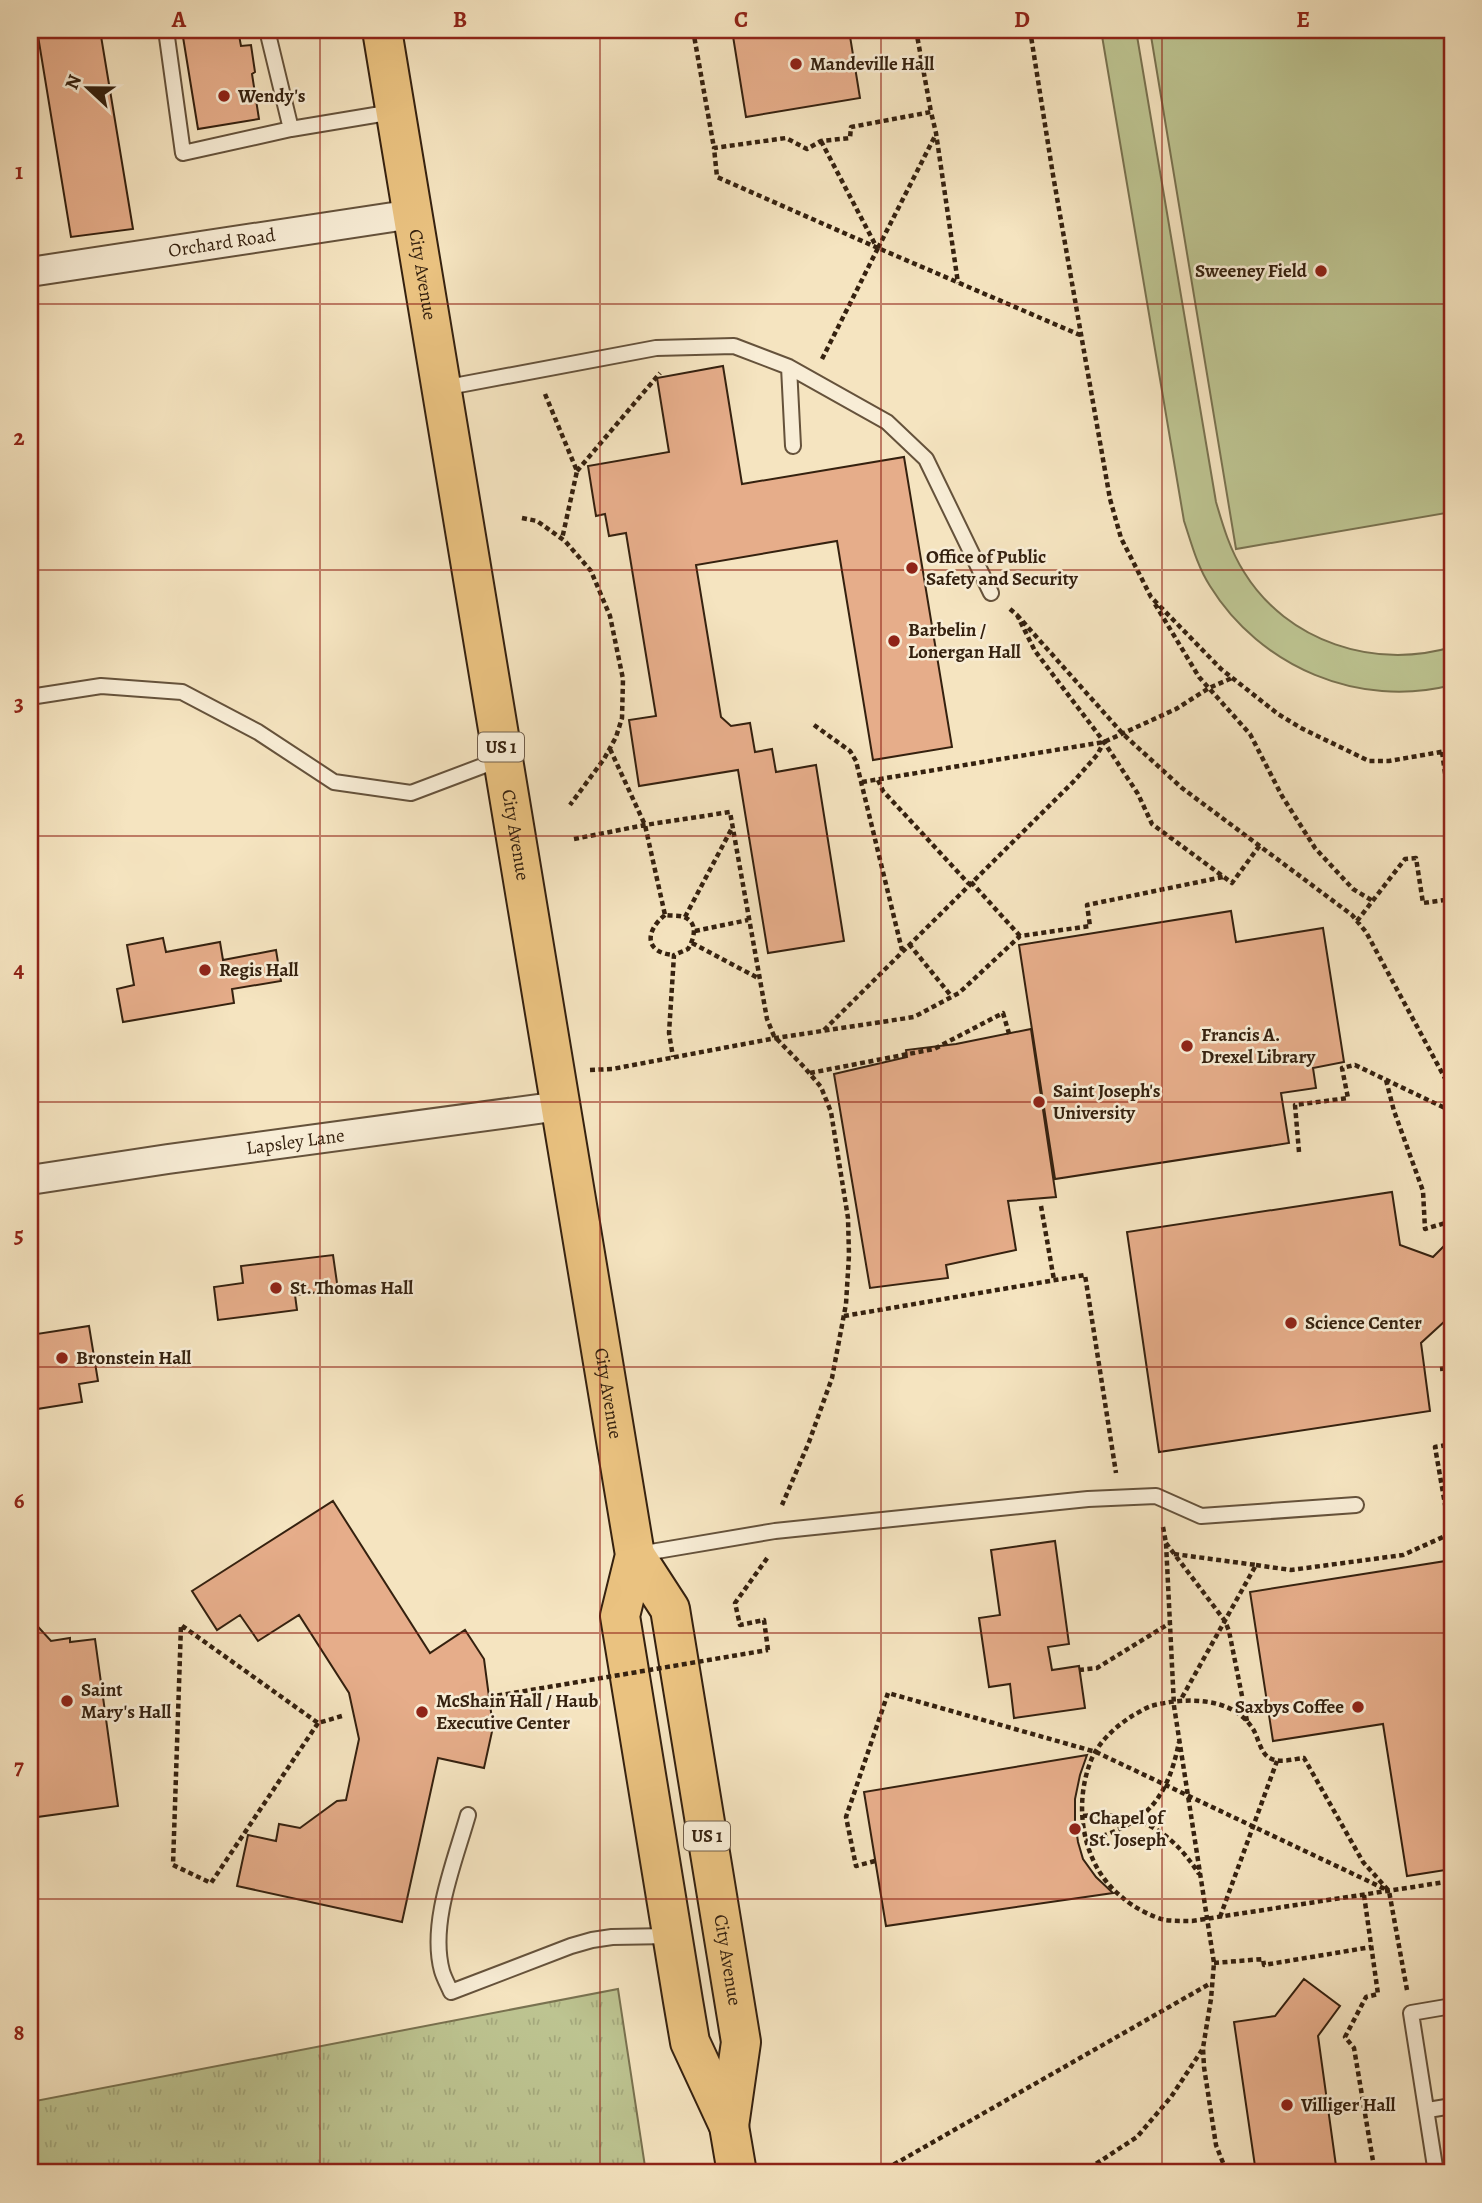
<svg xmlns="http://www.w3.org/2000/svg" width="1482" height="2203" font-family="Alegreya,serif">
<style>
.grass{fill:url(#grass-tufts);stroke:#797250;stroke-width:2}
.green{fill:#bdc491;stroke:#797250;stroke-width:2}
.building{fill:#e6ad8a;stroke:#35210f;stroke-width:2}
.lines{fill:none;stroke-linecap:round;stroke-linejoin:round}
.lane-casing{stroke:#65523b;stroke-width:18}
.street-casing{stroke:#65523b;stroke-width:32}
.highway-casing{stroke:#35210f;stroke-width:42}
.path{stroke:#35210f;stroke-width:4.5;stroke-dasharray:5 3.5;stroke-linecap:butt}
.lane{stroke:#f8edd6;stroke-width:14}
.street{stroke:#f8edd6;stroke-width:28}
.highway{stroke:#eac280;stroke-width:38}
.path-bridge{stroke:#35210f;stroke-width:4.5;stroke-dasharray:5 3.5;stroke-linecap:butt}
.grid{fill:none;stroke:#8f2418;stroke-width:2;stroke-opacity:0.55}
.poi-dot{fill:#8f2418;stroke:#f8edd6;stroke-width:2.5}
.labels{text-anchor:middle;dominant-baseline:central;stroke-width:5;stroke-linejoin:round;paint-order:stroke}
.shield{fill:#f8edd6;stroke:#705e4b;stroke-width:2}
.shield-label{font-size:18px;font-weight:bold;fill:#35210f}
.poi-label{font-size:19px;font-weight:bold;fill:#35210f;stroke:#f8edd6;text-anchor:start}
.street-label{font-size:19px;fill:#35210f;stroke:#f8edd6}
.neatline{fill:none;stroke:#8f2418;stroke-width:2.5}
.grid-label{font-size:23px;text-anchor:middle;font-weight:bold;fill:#8f2418}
</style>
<defs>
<pattern id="grass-tufts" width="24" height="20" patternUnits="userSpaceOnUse" patternTransform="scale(1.75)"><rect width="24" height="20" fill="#bdc491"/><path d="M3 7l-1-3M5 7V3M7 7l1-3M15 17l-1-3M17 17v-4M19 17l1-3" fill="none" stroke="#a3a87c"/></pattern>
</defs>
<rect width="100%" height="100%" fill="#f5e4c0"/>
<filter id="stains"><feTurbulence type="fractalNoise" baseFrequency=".00286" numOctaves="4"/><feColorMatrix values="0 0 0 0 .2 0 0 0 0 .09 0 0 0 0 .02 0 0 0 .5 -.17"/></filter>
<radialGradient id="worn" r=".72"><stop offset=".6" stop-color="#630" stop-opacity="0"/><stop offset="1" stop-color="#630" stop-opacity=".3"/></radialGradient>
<path class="grass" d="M618,1989L646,2173H30V2102Z"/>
<path class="green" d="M1101,30H1136L1216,502C1223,526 1230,550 1244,572C1287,642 1375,670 1452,647V685C1359,709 1260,667 1210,586C1197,566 1191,542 1184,521Z
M1150,30H1452V512L1236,549Z"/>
<path class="building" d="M37,30H100L133,229L71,237Z
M188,30H238L241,46L251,45L255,72L252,74L259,119L198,129L183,37L189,36Z
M732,30H849L860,98L746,117Z
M723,366L742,484L904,457L952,747L873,760L837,541L696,565L721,717L731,726L750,723L755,752L772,749L776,772L816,765L844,941L768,953L738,770L639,786L629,720L656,716L626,533L609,536L605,514L596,516L588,466L669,452L657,378Z
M1231,911L1236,942L1323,928L1344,1062L1313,1068L1316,1088L1281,1093L1289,1143L1055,1179L1019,945Z
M163,938L166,952L220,942L223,960L276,950L281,981L232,989L234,1003L123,1022L117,989L134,985L127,945Z
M1031,1029L1056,1197L1008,1201L1016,1250L946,1265L948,1278L870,1288L834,1074L907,1057L906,1050L956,1044Z
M1392,1192L1400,1245L1433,1257L1452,1238V1325L1445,1321L1421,1343L1430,1411L1159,1452L1127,1232Z
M333,1255L338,1290L295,1295L297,1310L218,1320L214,1287L243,1283L241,1266Z
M89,1326L98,1381L79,1384L82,1402L37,1409L34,1391L30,1392V1335Z
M333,1501L430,1653L465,1630L484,1659L493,1727L484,1768L438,1758L402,1922L237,1886L248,1835L276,1841L279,1824L300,1828L337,1801L346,1800L359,1739L349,1693L299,1615L258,1641L240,1615L217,1630L192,1591Z
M1055,1541L1069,1644L1048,1647L1052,1670L1079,1666L1085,1708L1014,1718L1010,1684L989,1687L979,1618L1000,1615L991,1550Z
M1452,1560V1869L1407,1876L1383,1724L1273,1741L1250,1592Z
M30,1618L51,1641L70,1638V1642L95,1639L118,1806L37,1817L30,1760Z
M1087,1755L1080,1775L1075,1799V1821L1078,1842L1083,1859L1096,1877L1113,1893L886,1926L864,1792Z
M1304,1979L1340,2006L1318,2036L1337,2173H1256L1234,2022L1275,2016Z"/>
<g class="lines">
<g class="lane-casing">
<path id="lane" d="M166,30L183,153L291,129L393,112
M267,30L291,129
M789,367L793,446
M443,388L656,348L734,346L789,367L887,422L926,459L991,593
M30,697L101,686L182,692L258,732L334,782L411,793L501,759
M639,1554L775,1531L1088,1499L1156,1496L1201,1516L1356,1505
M468,1815C455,1861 429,1923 442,1971C444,1978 448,1985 451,1992L571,1946L592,1940L612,1937L670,1936
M1428,2110L1452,2106
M1436,2173L1411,2013L1452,2006"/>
</g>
<g class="street-casing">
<g id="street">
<path id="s1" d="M30,272L413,214"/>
<path id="s2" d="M30,1180L168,1159L560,1106"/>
</g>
</g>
<g class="highway-casing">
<g id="highway">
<path id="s3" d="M382,30L635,1555L620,1616L683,2001L690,2042L729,2126L737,2173"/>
<path id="s4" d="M635,1555L670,1609L741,2042L729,2126"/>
</g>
</g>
<path class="path" d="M693,30L714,148
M916,30L931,112
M1030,30L1053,175L1110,499L1121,538L1151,597L1221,669L1278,714L1301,728L1369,761H1389L1452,750
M821,141L877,248
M878,248L717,177L714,148L786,138L807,149L821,141L850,138L851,127L931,112L936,133L958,283
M878,248L936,134
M822,359L878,248L1080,335
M545,394L577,471L562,539
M577,471L660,373
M522,518L537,521L565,541L591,571L610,616L623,679L622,718L616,737L604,759L570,805
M1155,604L1199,677L1250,734L1282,796L1315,848L1353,889L1373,901
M1010,609L1017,615L1035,651L1104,742L1138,794L1152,824L1232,883L1260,845
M1017,615L1123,734L1182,788L1352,915L1366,932L1447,1082L1449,1110L1452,1111
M814,725L850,751L856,761L902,950
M610,749L645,825L665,915C671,916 679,915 684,917C699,923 694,939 688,949L674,955L669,1033L673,1057
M1442,752L1452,821
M878,780L883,791L969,884
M862,782L1104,742L1176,709L1209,688L1232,678
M574,839L645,825L730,812L767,1019L774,1036L804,1067L821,1087L831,1112L848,1218L849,1255L846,1304L832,1378L809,1442L782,1505
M971,882L1020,936
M665,915C645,931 644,953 674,955
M685,917L732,828
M1357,921L1405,859L1416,858L1423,903L1452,899
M695,931L748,920
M692,943L758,978
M909,944L952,997
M824,1030L1074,781L1097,755L1104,742
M590,1070L612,1069L776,1038L914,1017L959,993L1020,936L1090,926L1087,905L1223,877
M810,1073L934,1049L1003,1013L1010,1037
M1386,1080L1394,1111L1423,1191L1425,1229L1452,1221
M1299,1152L1295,1105L1348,1098L1342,1068L1355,1065L1449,1110L1452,1130
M1041,1206L1054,1280
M844,1316L1085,1275L1116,1473
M1440,1369L1452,1368
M1163,1527L1166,1543L1174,1706L1214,1963L1211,1999L1203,2048L1204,2067L1216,2145L1227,2173
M1450,1533L1435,1447L1452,1444
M1166,1543L1225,1621L1229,1631L1247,1721
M1174,1554L1256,1565L1180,1701
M1256,1565L1291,1570L1403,1555L1452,1533
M768,1650L764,1620L740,1625L735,1603L768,1557
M1079,1670L1097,1668L1170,1623
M318,1723L211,1883L173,1865L181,1625L318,1723L342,1716
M1083,1816C1137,1811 1170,1829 1199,1874
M1086,1841C1144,1825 1167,1802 1179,1742
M875,1861L856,1866L846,1817L888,1693L1096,1752L1385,1889
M1364,1895L1378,1994L1366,1997L1345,2037L1354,2048L1375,2173
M1220,1917L1277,1761
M1214,1963L1263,1959L1264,1965L1371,1947
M1407,1990L1389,1891L1363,1862L1304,1758C1293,1759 1278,1764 1268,1757C1260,1751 1258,1737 1253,1729C1232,1696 1185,1697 1151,1706C1145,1708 1138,1713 1132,1716C1115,1727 1097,1743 1090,1763C1073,1809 1083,1867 1123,1898C1133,1907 1152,1917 1165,1920C1174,1921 1183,1921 1192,1921L1452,1881
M879,2173L1211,1983
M1082,2173L1137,2137L1171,2097L1202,2050"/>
<use href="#lane" class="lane"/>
<use href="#street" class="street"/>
<use href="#highway" class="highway"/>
<path class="path-bridge" d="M489,1697L768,1650"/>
</g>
<path class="grid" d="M320,30V2173M600,30V2173M881,30V2173M1162,30V2173M30,304H1452M30,570H1452M30,836H1452M30,1102H1452M30,1367H1452M30,1633H1452M30,1899H1452"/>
<g class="poi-dot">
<circle cx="796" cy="64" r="7"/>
<circle cx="224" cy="96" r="7"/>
<circle cx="1321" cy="271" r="7"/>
<circle cx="912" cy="568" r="7"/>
<circle cx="894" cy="641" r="7"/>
<circle cx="205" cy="970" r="7"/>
<circle cx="1187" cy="1046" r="7"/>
<circle cx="1039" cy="1102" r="7"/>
<circle cx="276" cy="1288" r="7"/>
<circle cx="1291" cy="1323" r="7"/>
<circle cx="62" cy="1358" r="7"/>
<circle cx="67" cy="1701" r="7"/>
<circle cx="1358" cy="1707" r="7"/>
<circle cx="422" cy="1712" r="7"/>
<circle cx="1075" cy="1829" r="7"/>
<circle cx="1287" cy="2105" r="7"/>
</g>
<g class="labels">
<g class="shield">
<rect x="478" y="732.5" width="46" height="29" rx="5"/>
<rect x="684" y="1821.5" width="46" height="29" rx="5"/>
</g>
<g class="shield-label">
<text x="501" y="747">US 1</text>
<text x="707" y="1836">US 1</text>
</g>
<g class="poi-label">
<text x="810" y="64">Mandeville Hall</text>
<text x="238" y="96">Wendy's</text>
<text x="1307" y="271" text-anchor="end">Sweeney Field</text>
<text x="926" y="557">Office of Public<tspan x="926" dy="22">Safety and Security</tspan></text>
<text x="908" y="630">Barbelin /<tspan x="908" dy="22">Lonergan Hall</tspan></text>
<text x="219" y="970">Regis Hall</text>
<text x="1201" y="1035">Francis A.<tspan x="1201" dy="22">Drexel Library</tspan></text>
<text x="1053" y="1091">Saint Joseph's<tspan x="1053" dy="22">University</tspan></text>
<text x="290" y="1288">St. Thomas Hall</text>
<text x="1305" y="1323">Science Center</text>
<text x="76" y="1358">Bronstein Hall</text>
<text x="81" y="1690">Saint<tspan x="81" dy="22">Mary's Hall</tspan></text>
<text x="436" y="1701">McShain Hall / Haub<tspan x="436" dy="22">Executive Center</tspan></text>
<text x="1344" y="1707" text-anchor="end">Saxbys Coffee</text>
<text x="1089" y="1818">Chapel of<tspan x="1089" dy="22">St. Joseph</tspan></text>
<text x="1301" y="2105">Villiger Hall</text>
</g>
<g class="street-label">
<text stroke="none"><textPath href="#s1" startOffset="194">Orchard Road</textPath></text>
<text stroke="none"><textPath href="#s3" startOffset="248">City Avenue</textPath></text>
<text stroke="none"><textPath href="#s3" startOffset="816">City Avenue</textPath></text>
<text stroke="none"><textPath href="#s2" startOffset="268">Lapsley Lane</textPath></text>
<text stroke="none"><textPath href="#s3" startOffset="1382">City Avenue</textPath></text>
<text stroke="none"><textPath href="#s4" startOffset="420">City Avenue</textPath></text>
</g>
</g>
<rect width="1482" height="2203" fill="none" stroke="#f5e4c0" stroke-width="77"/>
<g transform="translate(88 88) rotate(292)" stroke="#f8edd6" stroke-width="5" paint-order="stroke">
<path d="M0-5L12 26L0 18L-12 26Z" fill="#35210f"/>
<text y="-10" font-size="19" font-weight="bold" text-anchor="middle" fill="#35210f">N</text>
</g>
<rect x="38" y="38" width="1406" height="2126" class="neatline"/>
<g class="grid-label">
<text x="179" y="27">A</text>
<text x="460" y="27">B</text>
<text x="741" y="27">C</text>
<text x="1022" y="27">D</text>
<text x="1303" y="27">E</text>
<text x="19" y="179">1</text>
<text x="19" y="445">2</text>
<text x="19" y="711">3</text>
<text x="19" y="977">4</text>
<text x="19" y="1242">5</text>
<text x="19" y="1508">6</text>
<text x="19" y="1774">7</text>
<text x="19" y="2040">8</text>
</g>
<rect width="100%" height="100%" filter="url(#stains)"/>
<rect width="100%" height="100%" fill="url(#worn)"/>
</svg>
